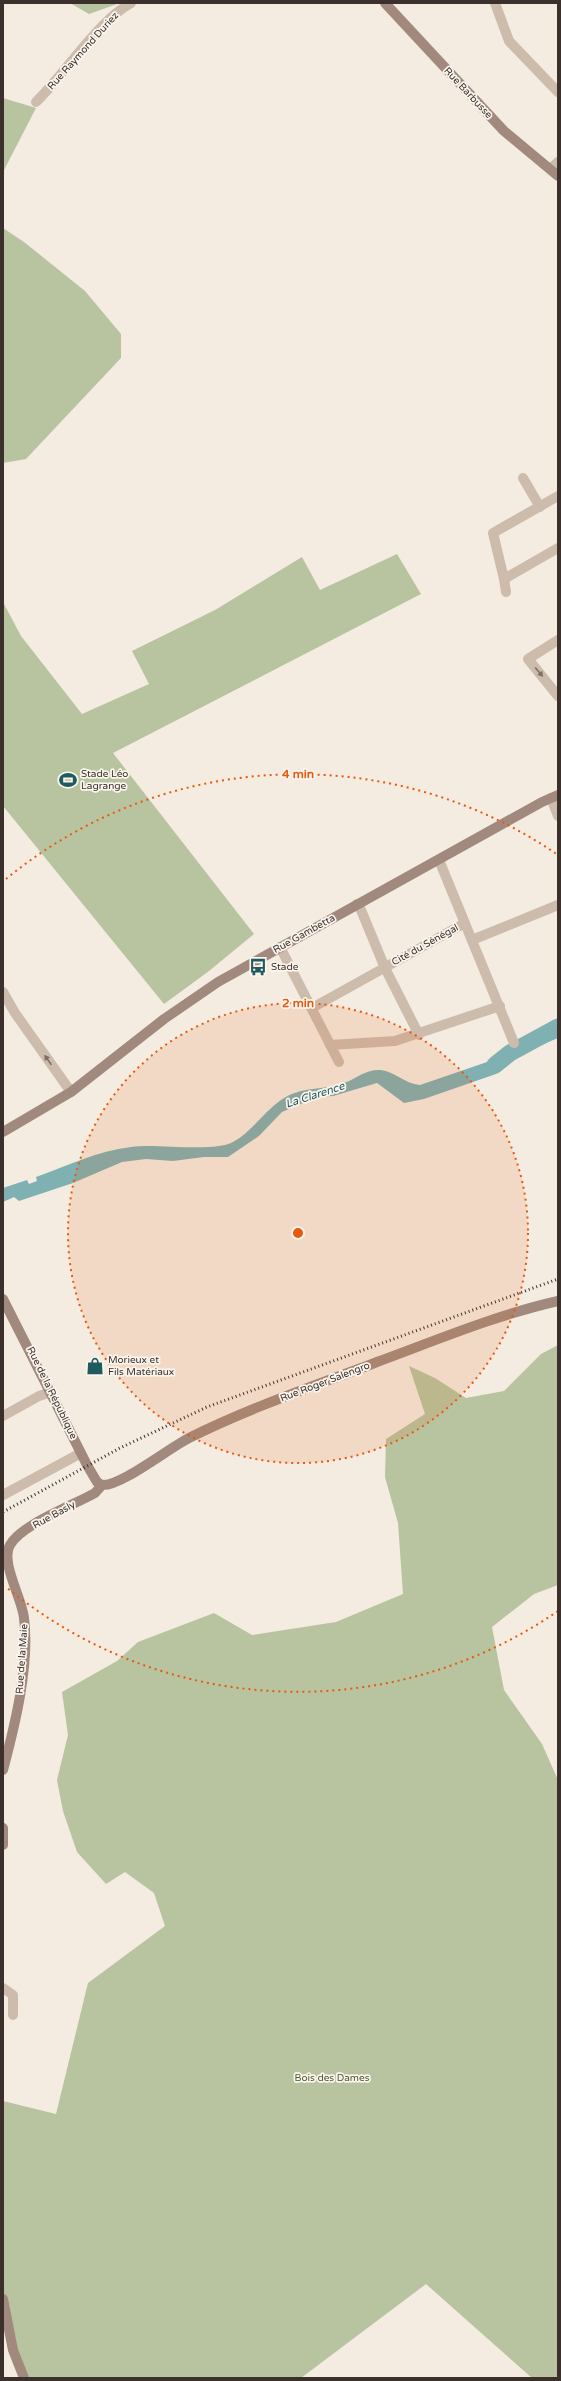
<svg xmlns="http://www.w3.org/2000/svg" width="561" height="2381" font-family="'Varela Round',sans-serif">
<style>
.green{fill:#b8c4a0}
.water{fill:#7fb0b2}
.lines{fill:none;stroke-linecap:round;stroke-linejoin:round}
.river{stroke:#7fb0b2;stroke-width:17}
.street{stroke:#cdbbac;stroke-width:10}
.secondary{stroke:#a18a7d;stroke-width:10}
.rail{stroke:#3b302b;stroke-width:3;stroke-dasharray:1 3;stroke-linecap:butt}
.oneway{fill:#7d6f65}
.ring{fill:none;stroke:#e8590c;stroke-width:2;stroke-dasharray:2 4}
.labels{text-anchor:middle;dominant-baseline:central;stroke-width:3.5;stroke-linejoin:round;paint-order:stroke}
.street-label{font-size:10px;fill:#3b302b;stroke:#fbf5ee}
.poi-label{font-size:10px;fill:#3b302b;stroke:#fbf5ee;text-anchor:start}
.park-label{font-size:10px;fill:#4a5a2e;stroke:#fbf5ee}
.water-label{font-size:11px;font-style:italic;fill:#1f5a5e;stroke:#fbf5ee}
.centre{fill:#e8590c;stroke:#fbf5ee;stroke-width:2}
.ring-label{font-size:12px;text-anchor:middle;font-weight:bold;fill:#e8590c;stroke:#fbf5ee;stroke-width:3.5;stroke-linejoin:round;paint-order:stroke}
</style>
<rect width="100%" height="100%" fill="#f4ebe1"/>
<path class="green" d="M70,3H120L89,14Z
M3,98L36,108L3,172Z
M3,228L24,242L85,291L121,334V358L26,459L3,463Z
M397,554L421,594L113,753L254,934L209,971L164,1004L3,806V602L21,636L82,714L149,684L132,651L215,610L302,557L320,590Z
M558,1345V1585L534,1594L492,1627L504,1690L542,1744L558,1780V2378H532L426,2284L301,2378H24L3,2299V2101L56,2114L88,1983L165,1926L154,1893L125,1872L106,1884L77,1852L63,1811L57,1780L68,1735L62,1692L117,1661L138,1642L214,1613L252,1635L336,1622L403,1594L398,1523L385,1477L386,1439L425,1414L409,1366L435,1378L466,1398L504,1391L541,1354Z"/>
<path class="water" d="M558,1021V1038L520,1054L517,1044Z
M512,1047L515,1056L496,1074L424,1099L404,1103L377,1083L333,1096L317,1097L282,1112L259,1136L228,1157H204L173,1161L146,1159L122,1162L73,1183L19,1201L14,1197L3,1202V1188L27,1180L29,1184L37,1181L36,1177C67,1166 97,1151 131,1147C157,1143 212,1153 233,1142C251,1132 264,1112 281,1100C303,1085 323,1091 344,1083C358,1078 365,1069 381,1070C394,1071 405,1084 420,1085L487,1062Z"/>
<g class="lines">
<path class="river" d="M495,1065L510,1053L558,1027"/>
<path class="street" d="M495,3L509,41L558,92
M36,102C64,75 100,19 131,3
M550,169L558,162
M523,478L540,507
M558,496L493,533L504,579L558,548
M504,579L506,592
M558,640L528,659L558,696
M551,798L558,816
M439,860L514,1043
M357,904L361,910L385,968L419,1035
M472,940L558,905
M280,947L339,1062
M3,992L15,1013L71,1092
M312,1008L465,923
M330,1045L395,1041L500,1006
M3,1416L39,1396L51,1392
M3,1495L81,1453
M3,1988L13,1995V2015"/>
<path class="secondary" d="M385,3L504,131L558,176
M3,1132L71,1092L164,1019L218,982L542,802L558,795
M3,1299L87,1465L97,1482L102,1485
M102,1485C120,1487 169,1448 189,1438C249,1408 314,1386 377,1362C437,1340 496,1315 558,1301
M3,1770C15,1725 30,1664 24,1618C22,1598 0,1562 10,1545C22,1524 74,1505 95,1493L102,1485
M3,1828V1845
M3,2299L13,2350L24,2378"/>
<path class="rail" d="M3,1512L120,1448L207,1407L558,1279"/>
</g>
<defs><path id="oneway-solid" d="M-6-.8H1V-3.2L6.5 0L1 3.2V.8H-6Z"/></defs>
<g class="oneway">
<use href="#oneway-solid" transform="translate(539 672) rotate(50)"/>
<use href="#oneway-solid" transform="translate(48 1060) rotate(-125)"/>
</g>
<circle cx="298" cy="1233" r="230" fill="#e8590c" fill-opacity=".12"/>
<g class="ring">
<circle cx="298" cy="1233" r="230"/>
<path d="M558 1611A459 459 0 0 1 6 1587M6 879A459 459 0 0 1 558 855"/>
</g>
<defs>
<g id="stadium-bare" transform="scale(1.38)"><path d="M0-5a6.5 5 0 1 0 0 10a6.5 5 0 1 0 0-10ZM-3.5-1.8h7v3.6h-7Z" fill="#1f5a5e" stroke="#fbf5ee" stroke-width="2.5" paint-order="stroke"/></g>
<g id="bus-bare" transform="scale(1.38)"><path d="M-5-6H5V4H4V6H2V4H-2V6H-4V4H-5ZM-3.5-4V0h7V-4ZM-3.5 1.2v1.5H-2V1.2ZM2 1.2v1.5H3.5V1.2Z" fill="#1f5a5e" stroke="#fbf5ee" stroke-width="2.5" paint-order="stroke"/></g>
<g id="shop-bare" transform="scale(1.38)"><path d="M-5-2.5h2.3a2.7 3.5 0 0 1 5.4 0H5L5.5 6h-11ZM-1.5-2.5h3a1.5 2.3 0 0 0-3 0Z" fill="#1f5a5e" stroke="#fbf5ee" stroke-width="2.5" paint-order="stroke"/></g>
</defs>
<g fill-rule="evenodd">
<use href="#stadium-bare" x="68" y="780"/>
<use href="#bus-bare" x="258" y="967"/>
<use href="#shop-bare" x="95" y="1366"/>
</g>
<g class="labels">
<g class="street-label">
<text transform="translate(83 51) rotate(-48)">Rue Raymond Duriez</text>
<text transform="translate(468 93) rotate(47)">Rue Barbusse</text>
<text transform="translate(304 934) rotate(-29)">Rue Gambetta</text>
<text transform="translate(425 945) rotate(-29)">Cité du Sénégal</text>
<text transform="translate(325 1382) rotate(-21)">Rue Roger Salengro</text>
<text transform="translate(52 1393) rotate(64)">Rue de la République</text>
<text transform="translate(54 1515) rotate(-29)">Rue Basly</text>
<text transform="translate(22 1659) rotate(-86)">Rue de la Maie</text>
</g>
<g class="poi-label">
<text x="81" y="774">Stade Léo<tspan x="81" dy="12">Lagrange</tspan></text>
<text x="271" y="967">Stade</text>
<text x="108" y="1360">Morieux et<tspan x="108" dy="12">Fils Matériaux</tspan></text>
</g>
<g class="park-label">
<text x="332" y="2078">Bois des Dames</text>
</g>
<g class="water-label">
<text transform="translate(315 1095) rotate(-18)">La Clarence</text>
</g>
</g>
<circle cx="298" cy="1233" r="6" class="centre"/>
<g class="ring-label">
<text x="298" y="778">4 min</text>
<text x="298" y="1007">2 min</text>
</g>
<rect width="561" height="2381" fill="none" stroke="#3b302b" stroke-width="8"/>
</svg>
